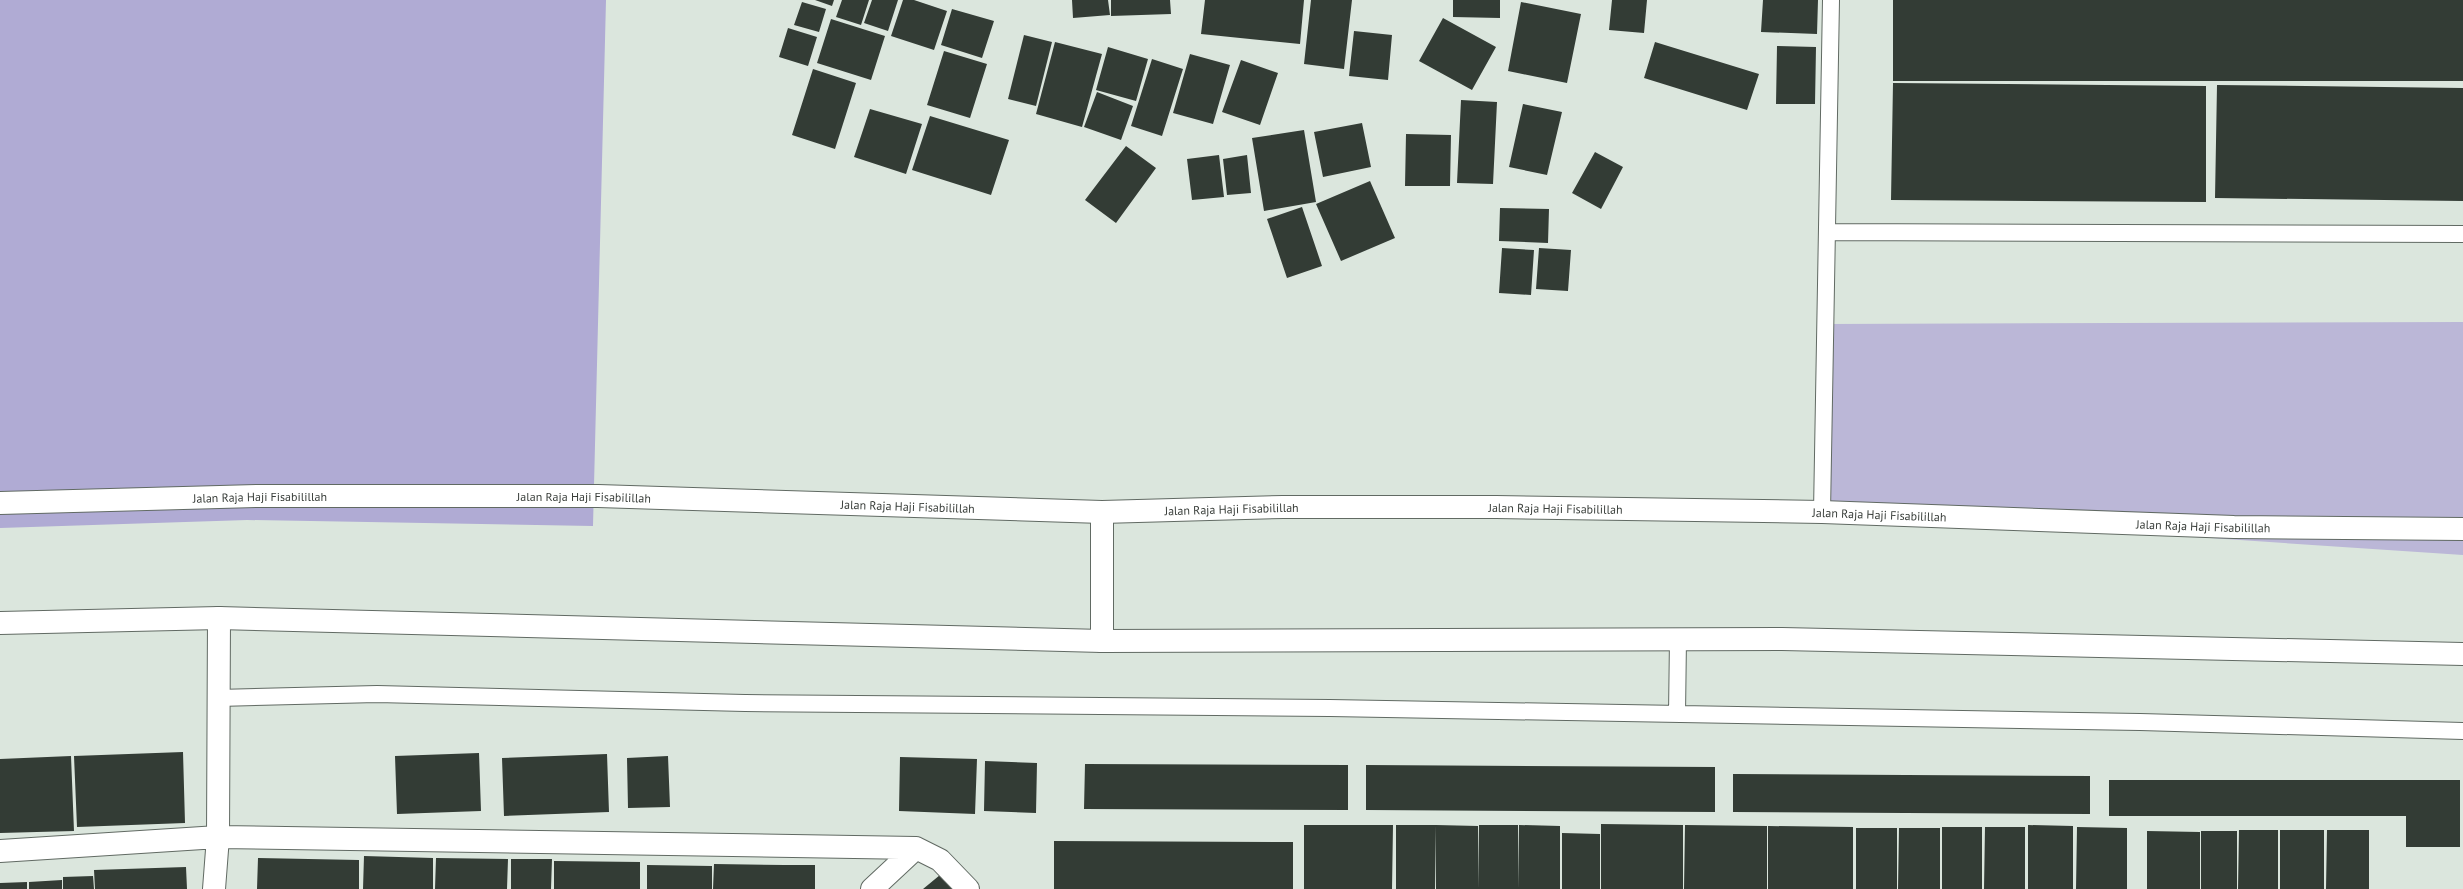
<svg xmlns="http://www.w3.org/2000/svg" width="2463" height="889" font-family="'PT Sans',sans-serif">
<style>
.green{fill:#bbb7d7}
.forest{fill:#b0abd4}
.building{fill:#333c35}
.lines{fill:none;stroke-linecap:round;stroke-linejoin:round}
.lane-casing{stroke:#616a63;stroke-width:18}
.street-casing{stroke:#616a63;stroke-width:24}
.primary-casing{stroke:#616a63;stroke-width:24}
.lane{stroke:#fff;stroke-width:16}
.street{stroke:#fff;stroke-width:22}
.primary{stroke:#fff;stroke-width:22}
.labels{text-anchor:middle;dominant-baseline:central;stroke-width:4;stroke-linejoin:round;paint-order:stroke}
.street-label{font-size:12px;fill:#393e3a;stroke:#dbe6dd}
</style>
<rect width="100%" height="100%" fill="#dbe6dd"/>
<path class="green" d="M2463,322V555L1822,512L1826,324Z"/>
<path class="forest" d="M0,0H606L593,526L247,520L0,528Z"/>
<path class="building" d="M815,0H834L832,6Z
M842,0H869L861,25L836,17Z
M872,0H898L888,31L864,23Z
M903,0H914L947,11L934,50L891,36Z
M1072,0H1108L1110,15L1073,18Z
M1111,0H1170L1171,14L1111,16Z
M1205,0H1304L1300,44L1201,34Z
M1311,0H1352L1344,69L1304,64Z
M1453,0H1500V18L1453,17Z
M1612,0H1647L1644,33L1609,30Z
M1763,0H1818L1817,34L1761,32Z
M1893,0H2463V81H1893Z
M802,2L826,9L819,32L794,25Z
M1521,2L1581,14L1567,83L1508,71Z
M952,9L994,21L982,58L941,45Z
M1443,18L1496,47L1472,90L1419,61Z
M831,19L885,36L871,80L817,63Z
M788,28L817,37L808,66L779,57Z
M1354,31L1392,35L1388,80L1349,76Z
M1024,35L1052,42L1036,106L1008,99Z
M1055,42L1102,54L1082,127L1036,114Z
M1655,42L1759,74L1747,110L1644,78Z
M1777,46L1816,47L1815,104H1776Z
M1108,47L1148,59L1136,101L1096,90Z
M944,51L987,64L970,118L927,105Z
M1190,54L1230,65L1213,124L1173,113Z
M1152,59L1183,69L1162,136L1131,126Z
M1241,60L1278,73L1260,125L1222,112Z
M813,69L856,83L835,149L792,135Z
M1893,83L2206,86V202L1891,200Z
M2217,85L2463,88V201L2215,198Z
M1097,92L1133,106L1121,140L1084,127Z
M1461,100L1497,102L1493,184L1457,183Z
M1523,104L1562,112L1547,175L1509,167Z
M870,109L922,124L906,174L854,157Z
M930,116L1009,140L991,195L912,170Z
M1362,123L1371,167L1323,177L1314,132Z
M1304,130L1316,202L1264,211L1252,138Z
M1406,134L1451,135L1450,186H1405Z
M1126,146L1156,168L1116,223L1085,200Z
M1595,152L1623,167L1601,209L1572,193Z
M1219,155L1224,197L1192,200L1187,159Z
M1247,155L1251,193L1227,195L1223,159Z
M1370,181L1395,238L1341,261L1316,204Z
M1302,207L1322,266L1287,278L1267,219Z
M1500,208L1549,209L1548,243L1499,241Z
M1502,248L1534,250L1531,295L1499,293Z
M1539,248L1571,250L1568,291L1536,289Z
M183,752L185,823L77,827L74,756Z
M479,753L481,811L397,814L395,756Z
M607,754L609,812L504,816L502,758Z
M71,756L74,831L0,833V759Z
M668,756L670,807L628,808L627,758Z
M900,757L977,759L975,814L899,811Z
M985,761L1037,763L1036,813L984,811Z
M1085,764L1348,765V810L1084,809Z
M1366,765L1715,767V812L1366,810Z
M1733,774L2090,776V814L1733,812Z
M2109,780H2460V847H2406V816H2109Z
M1601,824L1683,825V889H1601Z
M1304,825H1393L1392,889H1304Z
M1396,825H1436L1435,889H1396Z
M1436,825L1478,826V889H1436Z
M1479,825H1518V889H1478Z
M1519,825L1560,826V889H1518Z
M1685,825L1767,826V889H1684Z
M2028,825L2073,826V889H2028Z
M1768,826L1853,827V889H1768Z
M1942,827H1982V889H1942Z
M1985,827H2025V889H1984Z
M2077,827L2127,828V889H2076Z
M1856,828H1897V889H1856Z
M1899,828H1940V889H1898Z
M2239,830H2278V889H2238Z
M2280,830H2324V889H2280Z
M2327,830H2369V889H2326Z
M2147,831L2200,832V889H2147Z
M2201,831H2237V889H2201Z
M1562,833L1600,834V889H1562Z
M1054,841L1293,842V889H1054Z
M364,856L433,858V889H363Z
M258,858L359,860V889H257Z
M436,858L508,859L507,889H435Z
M511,859H552L551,889H511Z
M554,861L640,862V889H554Z
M714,864L784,865V873V865H815V889H713Z
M647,865L712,866V889H647Z
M186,867L187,889H95L94,870Z
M940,875L953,889H923Z
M93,876L94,889H63V877Z
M62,880V889H29V882Z
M27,882V889H0V883Z"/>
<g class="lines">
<g class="lane-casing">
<path id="lane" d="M1828,232L2463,234
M1822,512L1831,0
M218,698L377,694L745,703L1330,708L2140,722L2463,731
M1677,714L1678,639"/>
</g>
<g class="street-casing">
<path id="street" d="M0,851L218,837L916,848L940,860L968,889
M214,889L218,837L219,618
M872,889L916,848"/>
</g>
<g class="primary-casing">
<g id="primary">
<path id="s1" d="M0,503L257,496H598L1102,512L1283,507H1496L1822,512L2234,527L2463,529"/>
<path d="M1102,512V641"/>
<path d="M0,623L219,618L1102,641L1782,639L2463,654"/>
</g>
</g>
<use href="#lane" class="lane"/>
<use href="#street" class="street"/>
<use href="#primary" class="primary"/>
</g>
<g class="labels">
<g class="street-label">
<text stroke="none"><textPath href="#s1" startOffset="260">Jalan Raja Haji Fisabilillah</textPath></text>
<text stroke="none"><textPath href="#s1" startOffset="584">Jalan Raja Haji Fisabilillah</textPath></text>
<text stroke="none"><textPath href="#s1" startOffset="908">Jalan Raja Haji Fisabilillah</textPath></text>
<text stroke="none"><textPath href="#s1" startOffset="1232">Jalan Raja Haji Fisabilillah</textPath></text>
<text stroke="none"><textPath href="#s1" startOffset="1556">Jalan Raja Haji Fisabilillah</textPath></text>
<text stroke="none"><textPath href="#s1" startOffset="1880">Jalan Raja Haji Fisabilillah</textPath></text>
<text stroke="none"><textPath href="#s1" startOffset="2204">Jalan Raja Haji Fisabilillah</textPath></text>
</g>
</g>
</svg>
